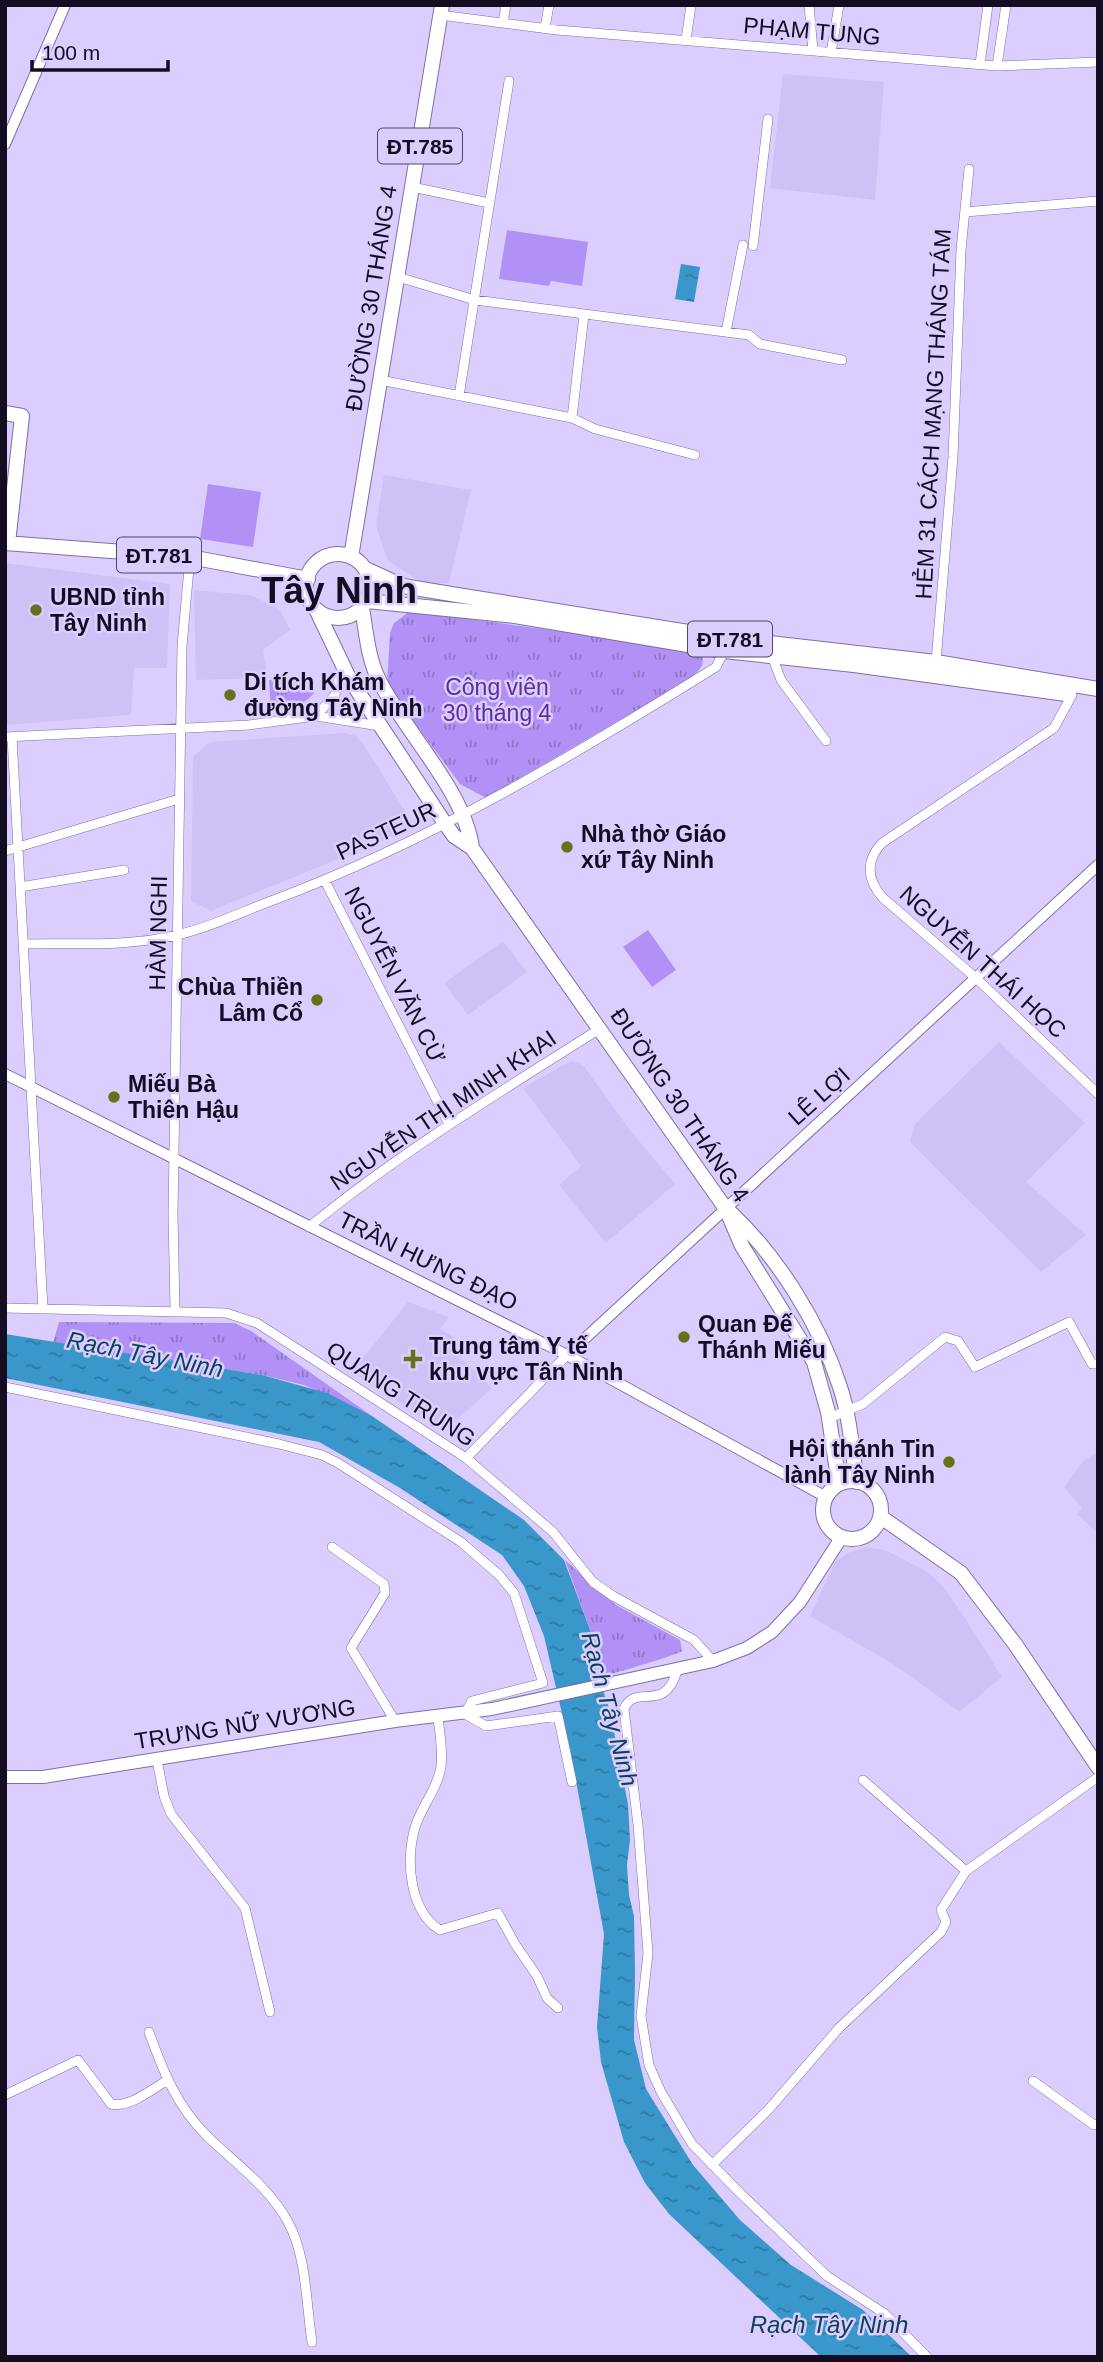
<svg xmlns="http://www.w3.org/2000/svg" width="1103" height="2362" font-family="Helvetica,sans-serif">
<style>
.built{fill:#cfc0f6}
.grass{fill:#b191f5}
.park{fill:url(#park-tufts)}
.water{fill:url(#water-ripples)}
.lines{fill:none;stroke-linecap:round;stroke-linejoin:round}
.minor-casing{stroke:#7f6fa5;stroke-width:10}
.tertiary-casing{stroke:#7f6fa5;stroke-width:12}
.secondary-casing{stroke:#7f6fa5;stroke-width:14}
.primary-casing{stroke:#7f6fa5;stroke-width:16}
.minor{stroke:#fff;stroke-width:9}
.tertiary{stroke:#fff;stroke-width:10}
.secondary{stroke:#fff;stroke-width:12}
.primary{stroke:#fff;stroke-width:14}
.poi-dot{fill:#65711b;stroke:#dbcefe;stroke-width:2.5}
.labels{text-anchor:middle;dominant-baseline:central;stroke-width:5;stroke-linejoin:round;paint-order:stroke}
.shield{fill:#dbcefe;stroke:#504764;stroke-width:2}
.shield-label{font-size:21px;font-weight:bold;fill:#140d22}
.street-label{font-size:23px;fill:#140d22;stroke:#dbcefe}
.poi-label{font-size:23px;font-weight:bold;fill:#140d22;stroke:#dbcefe;text-anchor:start}
.park-label{font-size:23px;fill:#5c2c9f;stroke:#dbcefe}
.water-label{font-size:24px;font-style:italic;fill:#0c405b;stroke:#dbcefe}
.town-label{font-size:37px;font-weight:bold;fill:#140d22;stroke:#dbcefe}
</style>
<defs>
<pattern id="park-tufts" width="24" height="20" patternUnits="userSpaceOnUse" patternTransform="scale(1.75)"><rect width="24" height="20" fill="#b191f5"/><path d="M3 7l-1-3M5 7V3M7 7l1-3M15 17l-1-3M17 17v-4M19 17l1-3" fill="none" stroke="#8f75c6"/></pattern>
<pattern id="water-ripples" width="26" height="14" patternUnits="userSpaceOnUse" patternTransform="scale(1.75)"><rect width="26" height="14" fill="#3a97cb"/><path d="M2 4q2-2 4 0t4 0M15 11q2-2 4 0t4 0" fill="none" stroke="#307aa4"/></pattern>
</defs>
<rect width="100%" height="100%" fill="#dbcefe"/>
<path class="built" d="M783,74L884,82L875,200L770,188Z
M384,475L471,490L449,583L429,584L416,579L388,561L376,526Z
M5,563L170,584L167,668H134L131,715L5,725Z
M194,590L249,595L275,606L281,612L290,630L263,650L267,678L196,680Z
M345,733L356,736L364,745L411,821L402,833L211,911L191,901L193,757L210,742Z
M503,941L527,972L468,1015L444,983Z
M999,1042L1085,1123L1026,1182L1086,1235L1041,1272L910,1142L915,1124Z
M571,1061L583,1065L629,1129L675,1184L606,1243L559,1185L581,1166L523,1088Z
M408,1302L449,1317L440,1329L454,1337L449,1346L492,1388L445,1431L352,1372Z
M1098,1452V1534L1077,1514L1082,1508L1064,1487L1084,1460Z
M866,1547L885,1550L926,1571L943,1586L965,1618L1002,1677L967,1706L959,1711L890,1662L810,1616L835,1562L848,1553Z"/>
<path class="grass" d="M507,230L588,242L582,286L551,281L549,286L499,279Z
M208,484L261,492L253,547L200,539Z
M648,930L676,970L652,987L623,947Z"/>
<path class="park" d="M410,611L682,648L701,654C707,667 696,673 687,681L486,798L460,784L387,685L390,633L394,623Z
M312,678L314,693C303,707 288,708 271,710L269,680Z
M59,1322L234,1323L251,1331L372,1416L304,1385L262,1375L53,1343Z
M565,1560L616,1605L680,1640L682,1651C677,1655 610,1675 599,1677L593,1638Z"/>
<path class="water" d="M681,264L700,267L694,302L675,299Z
M5,1334L262,1375L327,1393L372,1416L524,1520L564,1560L593,1638L595,1666L610,1711L628,1804L630,1840L627,1865L629,1895L634,1916L635,1972L634,2040L646,2089L693,2165L740,2220L791,2265L863,2310L912,2357H821L669,2214L645,2183L624,2142L601,2062L597,2027L604,1934L570,1748L544,1636L524,1586L502,1555L400,1488L319,1442L5,1378Z"/>
<g class="lines">
<g class="minor-casing">
<path id="minor" d="M809,5L813,51
M440,15L557,30L997,66L1098,62
M503,23L506,5
M545,28L549,5
M686,40L691,5
M831,53L839,5
M980,64L988,5
M997,66L1006,5
M412,187L489,203
M965,212L1098,201
M753,246L768,119
M398,277L475,300L749,335L760,344L842,360
M726,332L743,245
M380,380L572,418L595,429L695,455
M459,396L509,81
M572,418L584,315
M772,656L781,680L826,741
M936,662L953,457L961,250L969,169
M1072,695L1054,728L882,843C865,861 867,880 883,898L977,979L1098,1094
M316,716L335,695L342,667
M5,737L249,725L316,716L380,726
M12,737L43,1309
M5,851L179,799
M325,881L449,1124
M20,887L124,870
M24,944C74,943 128,947 177,935C209,928 241,912 271,901C429,842 573,756 716,667L724,651
M309,1227C400,1152 502,1091 601,1028
M5,1308L226,1313L257,1323L466,1458L553,1532L593,1582L613,1596L694,1640L713,1661
M175,1310L173,1215L182,646L190,557
M5,1387L279,1444L322,1455L338,1463L461,1542L499,1575L514,1593L543,1683L472,1701L465,1714L486,1726L558,1716L572,1782
M829,1418L863,1404L945,1337L958,1341L975,1367L1069,1322L1092,1364H1098
M466,1458L567,1355
M332,1547L384,1584L385,1593L351,1648L395,1721
M677,1671C664,1715 636,1682 624,1709L638,1825L648,1953L641,2016L649,2065L661,2092L692,2144L739,2192L827,2276L885,2314L927,2357
M438,1718C440,1734 443,1750 441,1767C437,1791 419,1809 414,1831C406,1864 410,1911 440,1930L498,1913L515,1944L537,1976L547,1998L558,2008
M157,1760L164,1796L171,1814L245,1908L270,2012
M863,1780L966,1871
M149,2032C163,2071 177,2107 208,2137C235,2163 270,2188 288,2222C307,2256 306,2305 312,2342
M1033,2081L1094,2125L1098,2124
M5,2095L78,2060L111,2104C129,2108 151,2090 166,2081
M712,2165L769,2109L839,2028L941,1932L946,1922L941,1910L966,1871L1098,1777"/>
</g>
<g class="tertiary-casing">
<path id="tertiary" d="M5,144L65,5
M5,1074L567,1355L826,1497
M567,1355L1098,865"/>
</g>
<g class="secondary-casing">
<path id="secondary" d="M5,1777H43L395,1721L492,1709L713,1661L747,1648L772,1632L800,1602L841,1538"/>
</g>
<g class="primary-casing">
<path id="primary" d="M5,413L22,416L8,543
M5,543L190,557L308,579
M306 586a32 32 0 1 1 64 0a32 32 0 1 1-64 0Z
M351,557L442,5
M366,569L403,586L451,594L726,638L936,662L1098,689
M367,601L515,616L724,651L854,665L1066,694
M362,608C366,631 368,659 379,680C404,731 465,791 472,848
M316,609L349,678L446,825L454,836L472,848L726,1209L742,1246L814,1362L828,1412L839,1484
M730,1212C778,1257 820,1324 840,1387C850,1417 852,1450 857,1482
M823 1510a29 29 0 1 1 58 0a29 29 0 1 1-58 0Z
M881,1517L961,1573L1015,1644L1098,1767"/>
</g>
<use href="#minor" class="minor"/>
<use href="#tertiary" class="tertiary"/>
<use href="#secondary" class="secondary"/>
<use href="#primary" class="primary"/>
</g>
<g class="poi-dot">
<circle cx="36" cy="610" r="7"/>
<circle cx="230" cy="695" r="7"/>
<circle cx="567" cy="847" r="7"/>
<circle cx="317" cy="1000" r="7"/>
<circle cx="114" cy="1097" r="7"/>
<circle cx="684" cy="1337" r="7"/>
<path d="M409.5 1348.5h7v7h7v7h-7v7h-7v-7h-7v-7h7z"/>
<circle cx="949" cy="1462" r="7"/>
</g>
<g class="labels">
<g class="shield">
<rect x="378" y="128.5" width="84" height="35" rx="5"/>
<rect x="117" y="537.5" width="84" height="35" rx="5"/>
<rect x="688" y="621.5" width="84" height="35" rx="5"/>
</g>
<g class="shield-label">
<text x="420" y="146">ĐT.785</text>
<text x="159" y="555">ĐT.781</text>
<text x="730" y="639">ĐT.781</text>
</g>
<g class="street-label">
<text transform="translate(812 31) rotate(5)">PHẠM TUNG</text>
<text transform="translate(371 298) rotate(-81)">ĐƯỜNG 30 THÁNG 4</text>
<text transform="translate(933 414) rotate(-87)">HẺM 31 CÁCH MẠNG THÁNG TÁM</text>
<text transform="translate(386 831) rotate(-25)">PASTEUR</text>
<text transform="translate(158 933) rotate(-89)">HÀM NGHI</text>
<text transform="translate(983 962) rotate(42)">NGUYỄN THÁI HỌC</text>
<text transform="translate(395 975) rotate(63)">NGUYỄN VĂN CỪ</text>
<text transform="translate(819 1096) rotate(-42)">LÊ LỢI</text>
<text transform="translate(680 1105) rotate(56)">ĐƯỜNG 30 THÁNG 4</text>
<text transform="translate(443 1110) rotate(-34)">NGUYỄN THỊ MINH KHAI</text>
<text transform="translate(428 1261) rotate(26)">TRẦN HƯNG ĐẠO</text>
<text transform="translate(401 1394) rotate(33)">QUANG TRUNG</text>
<text transform="translate(245 1724) rotate(-9)">TRƯNG NỮ VƯƠNG</text>
</g>
<g class="poi-label">
<text x="50" y="597">UBND tỉnh<tspan x="50" dy="26">Tây Ninh</tspan></text>
<text x="244" y="682">Di tích Khám<tspan x="244" dy="26">đường Tây Ninh</tspan></text>
<text x="581" y="834">Nhà thờ Giáo<tspan x="581" dy="26">xứ Tây Ninh</tspan></text>
<text x="303" y="987" text-anchor="end">Chùa Thiền<tspan x="303" dy="26">Lâm Cổ</tspan></text>
<text x="128" y="1084">Miếu Bà<tspan x="128" dy="26">Thiên Hậu</tspan></text>
<text x="698" y="1324">Quan Đế<tspan x="698" dy="26">Thánh Miếu</tspan></text>
<text x="429" y="1346">Trung tâm Y tế<tspan x="429" dy="26">khu vực Tân Ninh</tspan></text>
<text x="935" y="1449" text-anchor="end">Hội thánh Tin<tspan x="935" dy="26">lành Tây Ninh</tspan></text>
</g>
<g class="park-label">
<text x="497" y="687">Công viên<tspan x="497" dy="26">30 tháng 4</tspan></text>
</g>
<g class="water-label">
<text transform="translate(145 1354) rotate(11)">Rạch Tây Ninh</text>
<text transform="translate(610 1709) rotate(75)">Rạch Tây Ninh</text>
<text x="829" y="2324">Rạch Tây Ninh</text>
</g>
<g class="town-label">
<text x="339" y="590">Tây Ninh</text>
</g>
</g>
<rect width="1103" height="2362" fill="none" stroke="#140d22" stroke-width="14"/>
<path d="M32 60v10h136v-10" fill="none" stroke="#140d22" stroke-width="3.5"/>
<text x="42" y="60" font-size="21" fill="#140d22" stroke="#dbcefe" stroke-width="5" paint-order="stroke">100 m</text>
</svg>
